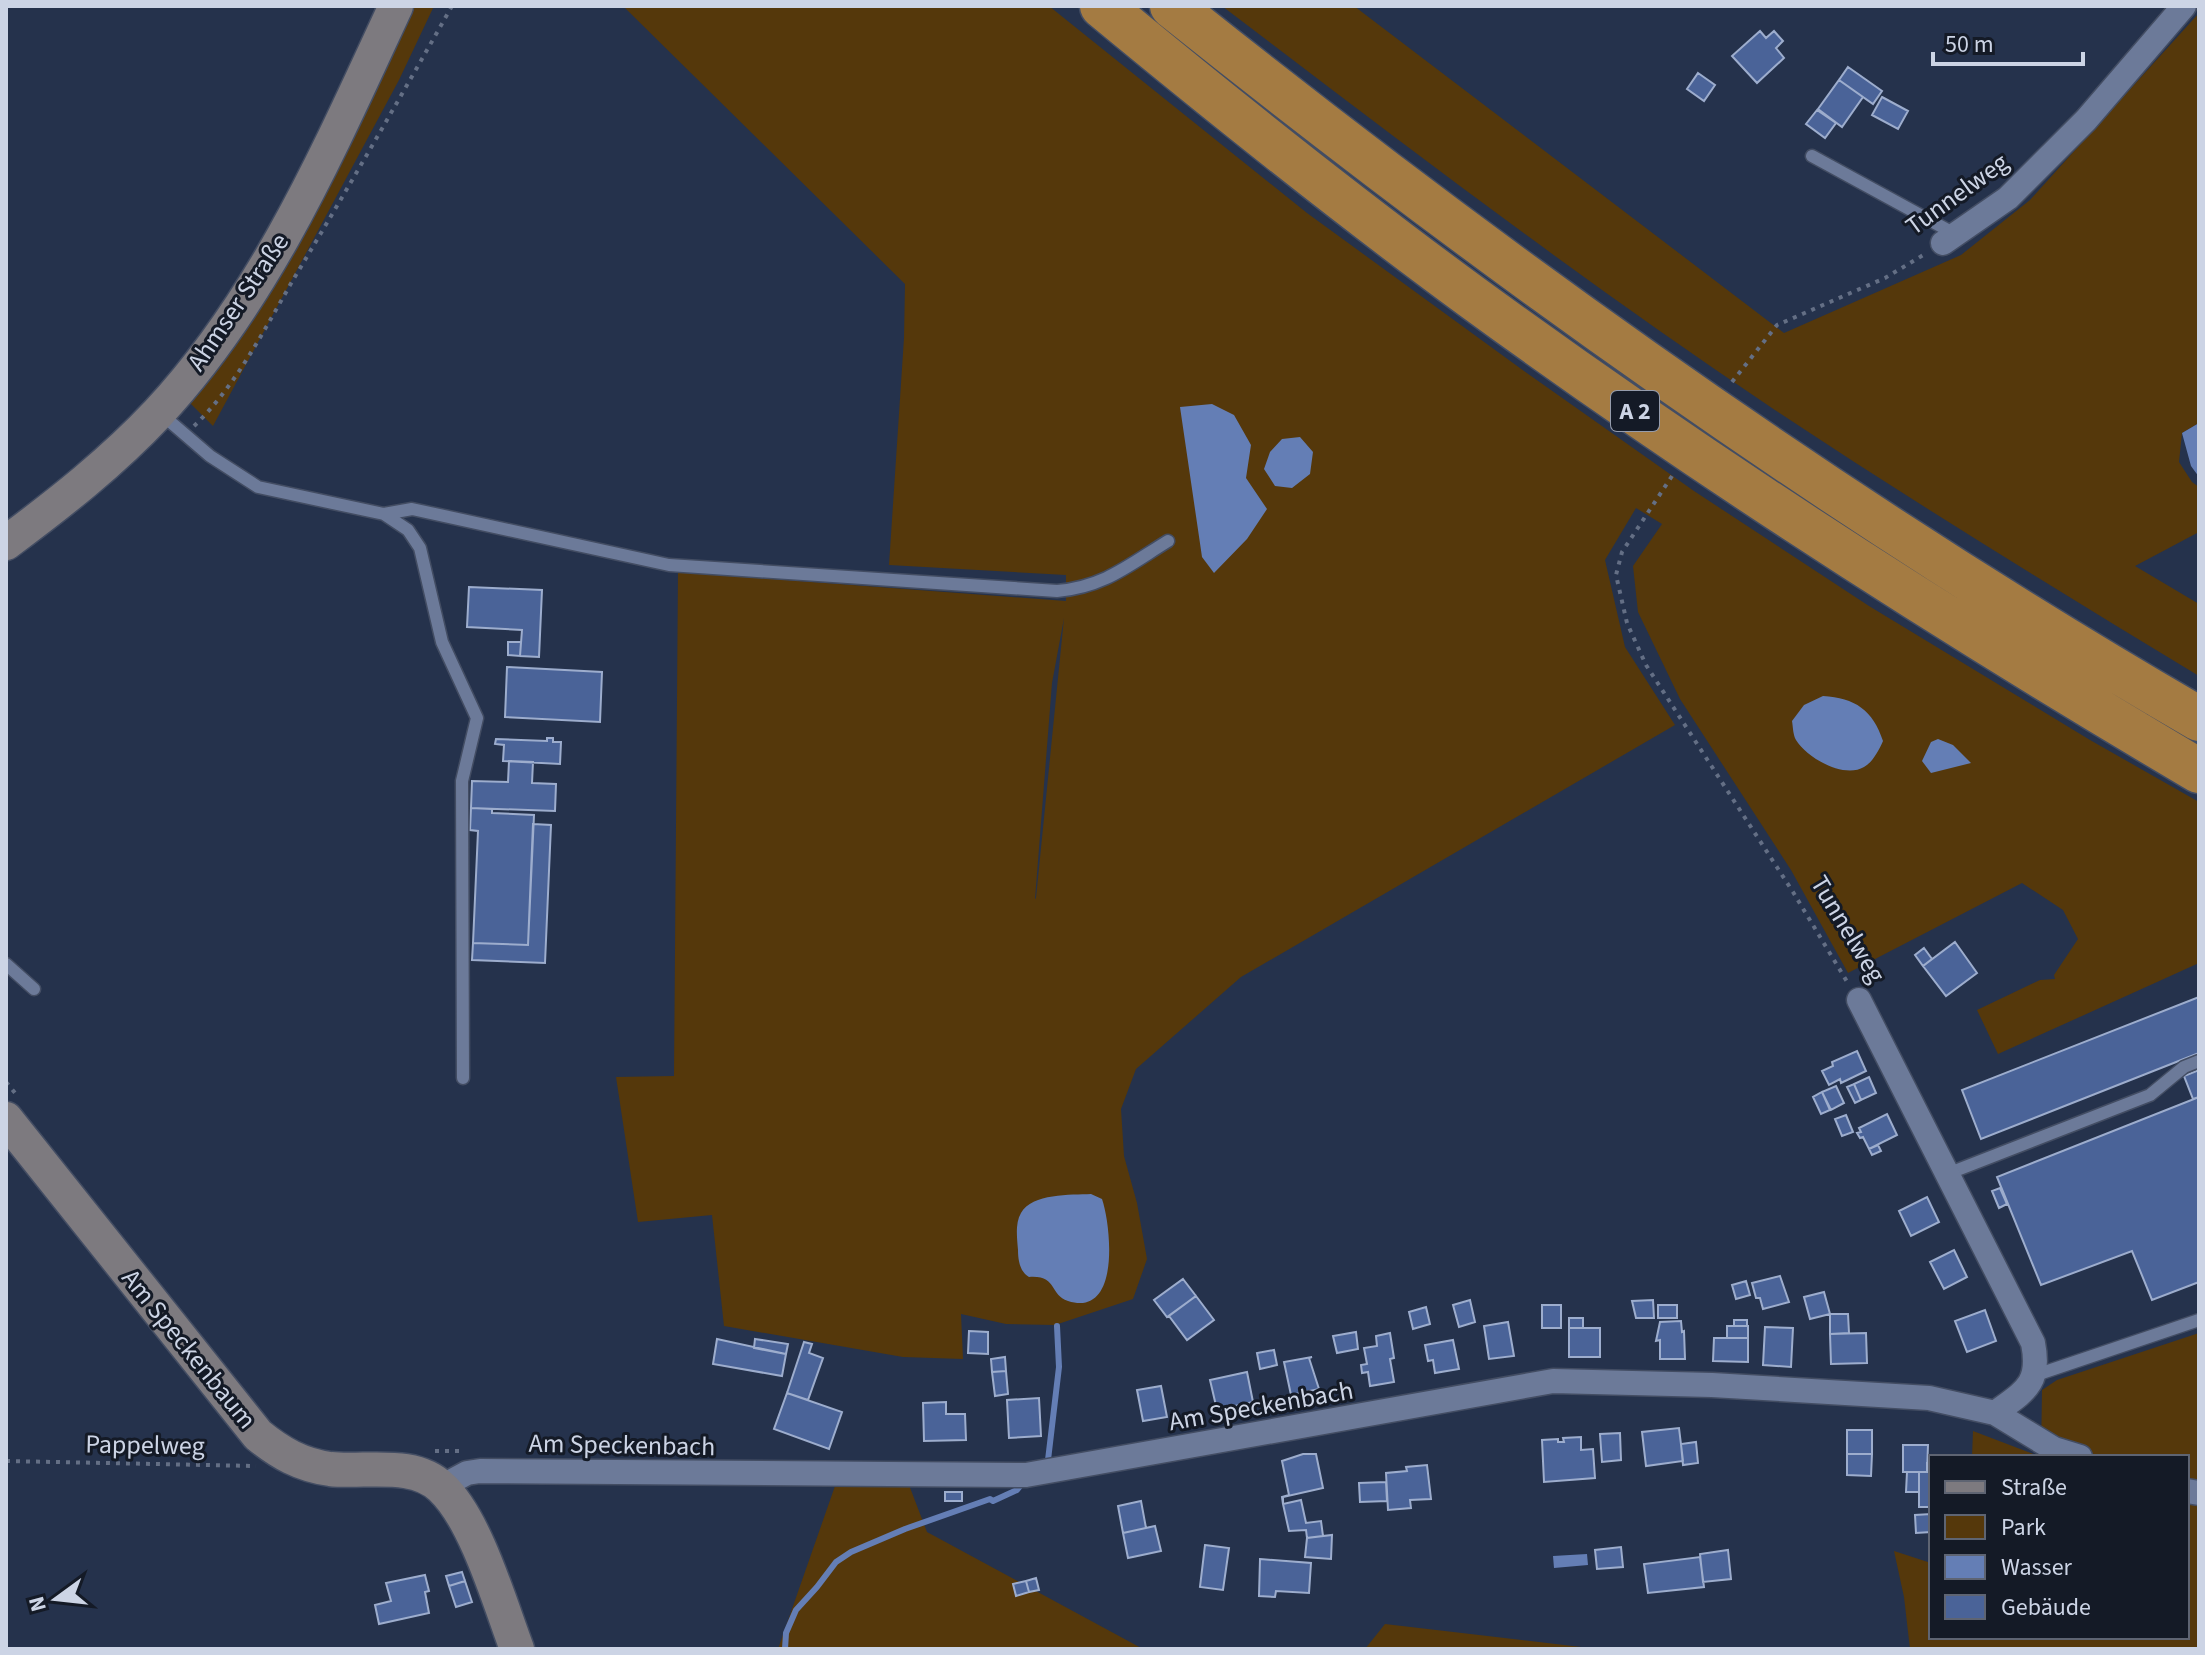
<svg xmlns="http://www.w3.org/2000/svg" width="2205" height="1655" font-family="'Source Sans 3',sans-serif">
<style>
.green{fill:#55380b;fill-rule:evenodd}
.water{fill:#647eb5}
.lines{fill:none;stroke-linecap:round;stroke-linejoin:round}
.stream{stroke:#647eb5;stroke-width:6}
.building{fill:#4a6398;stroke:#9dadcd;stroke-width:2}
.lane-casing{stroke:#434d63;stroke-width:15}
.street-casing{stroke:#434d63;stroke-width:27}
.secondary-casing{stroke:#434d63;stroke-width:37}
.highway-casing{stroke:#434d63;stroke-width:47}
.path{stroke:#646f85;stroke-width:4;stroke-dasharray:4 6;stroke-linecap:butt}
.lane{stroke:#6c7a99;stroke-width:12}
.street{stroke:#6c7a99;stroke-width:24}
.secondary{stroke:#7d7a7f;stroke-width:34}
.highway{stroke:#a47b42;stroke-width:44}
.labels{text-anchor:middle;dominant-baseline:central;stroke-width:6;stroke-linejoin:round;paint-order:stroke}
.shield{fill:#141a26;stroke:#959cac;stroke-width:2}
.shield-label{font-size:24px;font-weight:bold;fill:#ccd4e5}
.street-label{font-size:26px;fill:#ccd4e5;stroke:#141a26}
</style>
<rect width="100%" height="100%" fill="#25324c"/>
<path class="green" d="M411,6H434L399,80L213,426L188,401Z
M623,6H1049L1307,213L1524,371L1694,491L1869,606L2090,740L2199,802V963L1998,1054L1977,1010L2040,980L2055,979L2054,975L2078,939L2063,910L2022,883L1848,973L1791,870L1680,699L1638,612L1633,566L1662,524L1636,508L1605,560L1625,647L1675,725L1241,977L1136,1069L1121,1109L1124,1156L1137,1203L1147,1259L1133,1299L1055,1325L1006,1324L961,1314L963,1359L903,1357L724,1326L712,1215L638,1222L616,1077L674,1076L678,572L1066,601V575L889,565L904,338L905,284ZM1064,618L1036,898L1035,899L1052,683Z
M1222,6H1354L1784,333L1961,255L2030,200L2199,13V423L2182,433L2179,462L2192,482L2199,487V532L2135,566L2199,604V676C2054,588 1910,500 1769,406C1581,280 1402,143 1222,6Z
M2199,1333V1649H1910L1904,1597L1894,1551L1931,1563V1637H2187V1457H1972L1973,1431L2041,1457L2042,1390L2057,1380Z
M909,1485L927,1532L1143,1649H778L835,1486Z
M1385,1624L1598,1649H1365Z"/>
<path class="water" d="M1212,404L1234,415L1251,445L1246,478L1267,509L1247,539L1214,573L1202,557L1180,407Z
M2199,423V477L2191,466L2182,433Z
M1300,437L1313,452L1310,474L1292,488L1275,486L1264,469L1270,452L1282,439Z
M1823,696C1855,698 1873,710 1883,741C1879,750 1873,762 1864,767C1844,779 1807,758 1796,740C1793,735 1793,727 1792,721L1804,705Z
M1938,739L1953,745L1971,763L1931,773L1922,761L1931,742Z
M1091,1194L1102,1199C1111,1225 1121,1318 1068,1301C1049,1295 1058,1275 1029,1277C1020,1272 1018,1260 1018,1250C1017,1238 1015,1223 1021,1213C1032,1193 1071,1195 1091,1194Z
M1587,1554L1588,1565L1554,1568L1553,1556Z"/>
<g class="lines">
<path class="stream" d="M1048,1460L1059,1367L1057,1326
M785,1649L786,1633L796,1610L817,1587L836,1562L851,1552L905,1529L990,1499L993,1501L1017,1490L1021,1485"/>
</g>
<path class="building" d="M1760,31L1766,38L1774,31L1783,41L1776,48L1784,58L1757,83L1732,56Z
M1848,67L1882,91L1873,104L1839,80Z
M1698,73L1715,85L1704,101L1687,89Z
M1839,80L1863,97L1842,127L1818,109Z
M1882,97L1908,111L1898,129L1872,115Z
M1817,110L1836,123L1825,138L1806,124Z
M469,587L542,590L539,657L520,656L522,630L467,627Z
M508,642H521L520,656L508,655Z
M507,667L602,672L600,722L505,717Z
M547,738H553V742H561L560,764L503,761L504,745L495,744L496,739L547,741Z
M509,761L533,762L532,783L556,784L555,811L471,808L472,781L508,782Z
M471,808L492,809V813L534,815L528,945L473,943L478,831L470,830Z
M533,824L551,825L545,963L472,960L473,943L528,945Z
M1955,942L1977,973L1946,996L1923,966Z
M1924,948L1932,959L1923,966L1915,955Z
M2199,997V1053L1981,1139L1962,1090Z
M1857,1051L1866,1071L1841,1083L1840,1079L1829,1085L1822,1071L1833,1066L1832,1062Z
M2199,1070V1097L2193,1099L2184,1076Z
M1869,1077L1876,1093L1861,1100L1854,1084Z
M1854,1084L1861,1100L1855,1103L1847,1087Z
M1836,1086L1844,1103L1831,1110L1822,1092Z
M1822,1092L1830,1110L1821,1114L1813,1097Z
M2199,1097V1282L2152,1300L2132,1251L2041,1285L1997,1177Z
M1887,1114L1897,1135L1869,1149L1863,1137L1860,1138L1857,1133L1861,1132L1859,1128Z
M1846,1115L1853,1132L1842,1136L1835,1119Z
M1878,1145L1881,1151L1872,1155L1869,1149Z
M2000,1188L2007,1204L1999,1208L1992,1191Z
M1927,1197L1939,1222L1911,1236L1899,1211Z
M1954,1250L1967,1277L1944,1289L1930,1262Z
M1780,1276L1789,1302L1763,1309L1760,1298H1756L1752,1283Z
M1183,1279L1196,1296L1167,1317L1154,1300Z
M1746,1281L1750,1295L1736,1299L1732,1285Z
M1824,1292L1830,1314L1810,1319L1804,1297Z
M1196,1296L1214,1320L1187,1340L1169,1316Z
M1470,1300L1475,1322L1459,1327L1453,1305Z
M1653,1300L1654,1318H1636L1632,1301Z
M1542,1305H1561V1328H1542Z
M1658,1305H1677V1318H1658Z
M1426,1307L1430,1324L1413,1329L1409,1312Z
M1985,1310L1996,1341L1967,1352L1955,1321Z
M1830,1314H1848L1849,1333L1830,1334Z
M1569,1318H1583V1328H1569Z
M1734,1320H1747V1326H1734Z
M1681,1321L1682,1332L1684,1331L1685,1359H1660V1340L1656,1341L1660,1322Z
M1508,1322L1514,1356L1489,1359L1484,1326Z
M1727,1326H1748V1338H1727Z
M1765,1327L1793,1328L1791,1367L1763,1365Z
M1569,1328H1600V1357H1569Z
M969,1331L988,1332V1354L968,1353Z
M1356,1332L1358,1349L1337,1353L1333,1336Z
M1390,1333L1394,1358L1390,1359L1394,1382L1370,1386L1368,1372L1362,1373L1361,1365L1367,1364L1364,1348L1377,1346L1376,1336Z
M1866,1333L1867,1363L1831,1364L1830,1334Z
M1714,1338H1748V1362L1713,1361Z
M717,1339L786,1354L782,1376L713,1364Z
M755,1339L788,1344L786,1354L754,1348Z
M1453,1340L1459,1369L1435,1373L1433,1360L1428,1361L1425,1345Z
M804,1342L812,1344L809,1353L823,1358L808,1400L787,1393Z
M1274,1350L1277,1365L1260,1369L1257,1353Z
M1005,1357L1006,1371L992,1372L991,1359Z
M1312,1357L1309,1358L1319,1389L1291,1395L1284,1362Z
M1006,1371L1008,1394L995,1396L992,1372Z
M1247,1372L1253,1402L1217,1410L1210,1380Z
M1161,1386L1167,1417L1143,1421L1137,1390Z
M787,1393L842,1412L829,1449L774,1429Z
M1039,1398L1041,1436L1009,1438L1007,1400Z
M946,1402V1414H965L966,1440L924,1441L923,1403Z
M1679,1428L1683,1461L1646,1466L1642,1432Z
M1847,1430H1872V1454H1847Z
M1620,1433L1621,1460L1602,1462L1600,1434Z
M1581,1437V1450L1593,1449L1595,1478L1544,1482L1542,1440L1558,1439V1442H1564L1563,1438Z
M1696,1442L1698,1463L1683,1465L1681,1444Z
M1903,1445H1928L1927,1472H1903Z
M1303,1454H1316L1323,1488L1283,1497V1504L1282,1497L1289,1495L1282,1461Z
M1847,1454H1872L1871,1476L1847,1475Z
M1927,1463H1931V1507H1919V1472H1927Z
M1427,1465L1431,1499L1410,1500L1411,1508L1388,1510L1386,1473L1407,1471L1406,1467Z
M1907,1472H1919V1492H1906Z
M1386,1482L1387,1501L1360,1502L1359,1483Z
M945,1492H962V1501H945Z
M1301,1500L1306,1523L1321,1521L1323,1536L1307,1538L1306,1530L1289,1531L1283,1504Z
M1141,1501L1146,1528L1123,1533L1118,1506Z
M1931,1514V1532L1916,1533L1915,1515Z
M1155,1526L1161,1551L1128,1558L1123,1533Z
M1332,1535L1331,1559L1305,1557L1307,1538Z
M1205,1545L1229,1548L1223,1590L1200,1587Z
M1621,1547L1623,1567L1597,1569L1595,1550Z
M1728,1550L1731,1579L1703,1582L1700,1554Z
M1700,1557L1704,1587L1648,1593L1644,1564Z
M1260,1559L1311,1563L1309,1593L1276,1591L1275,1597L1259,1596Z
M462,1572L465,1581L449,1586L446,1576Z
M425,1575L429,1591L425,1592L429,1613L379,1624L375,1605L391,1601L386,1583Z
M1036,1578L1039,1590L1029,1592L1026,1581Z
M465,1581L472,1602L456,1607L449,1586Z
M1026,1581L1029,1592L1016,1596L1013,1584Z"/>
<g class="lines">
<g class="lane-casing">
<path id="lane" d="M1812,156L1955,234
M160,413L210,456L258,487L384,514L412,509L669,565L1057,591C1104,587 1129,565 1168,541
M384,514L408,530L420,548L442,642L477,718L462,781L463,1078
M6,964L34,989
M1947,1174L2150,1095L2184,1067L2199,1061
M2036,1375L2199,1320"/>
</g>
<g class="street-casing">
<path id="street" d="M1943,243L2008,198L2086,120L2184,6
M1859,1000L2033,1343C2041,1384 2025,1391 1995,1413
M441,1487L467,1473L480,1471L1026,1475L1553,1381L1712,1385L1929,1398L1995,1413L2054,1449L2080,1457
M2187,1491L2199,1493"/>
</g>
<g class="secondary-casing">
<path id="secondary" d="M6,543C60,503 112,462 158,413C266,297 330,148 396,6
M6,1119L258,1435C280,1453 301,1465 330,1469C365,1473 414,1460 442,1488C476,1520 500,1604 517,1649"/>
</g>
<g class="highway-casing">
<path id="highway" d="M1102,6C1223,106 1345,204 1472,297C1706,468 1950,624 2199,771
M1172,6C1497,266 1838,510 2199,719"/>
</g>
<path class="path" d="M1732,382L1777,325L1885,278L1925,254
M194,426C236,386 264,330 293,280C347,190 400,98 452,6
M1672,476L1622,552L1616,575L1627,623L1646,665L1793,892L1849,985
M6,1082L15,1093
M435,1451H462
M6,1461L256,1466"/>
<use href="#lane" class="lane"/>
<use href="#street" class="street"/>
<use href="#secondary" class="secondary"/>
<use href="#highway" class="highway"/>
</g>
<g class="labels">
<rect class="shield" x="1611" y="391" width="48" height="40" rx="6"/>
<g class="shield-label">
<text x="1635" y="411">A 2</text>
</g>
<g class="street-label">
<text transform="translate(1957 194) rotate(-36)">Tunnelweg</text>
<text transform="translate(238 302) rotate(-56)">Ahmser Straße</text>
<text transform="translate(1848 929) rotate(59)">Tunnelweg</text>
<text transform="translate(189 1349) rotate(51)">Am Speckenbaum</text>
<text transform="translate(1261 1406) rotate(-10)">Am Speckenbach</text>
<text transform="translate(145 1445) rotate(1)">Pappelweg</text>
<text transform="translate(622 1445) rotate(1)">Am Speckenbach</text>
</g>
</g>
<rect width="2205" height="1655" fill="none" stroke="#ccd4e5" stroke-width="16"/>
<rect x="1929" y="1455" width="260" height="184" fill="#141a26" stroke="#5e6472" stroke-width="2"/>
<rect x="1945" y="1481" width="40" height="12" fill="#7d7a7f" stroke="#5e6472" stroke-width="2"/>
<text x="2001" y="1495" font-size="24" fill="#ccd4e5">Straße</text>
<rect x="1945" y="1515" width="40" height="24" fill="#55380b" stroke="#5e6472" stroke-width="2"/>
<text x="2001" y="1535" font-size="24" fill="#ccd4e5">Park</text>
<rect x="1945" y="1555" width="40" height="24" fill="#647eb5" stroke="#5e6472" stroke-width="2"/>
<text x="2001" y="1575" font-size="24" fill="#ccd4e5">Wasser</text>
<rect x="1945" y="1595" width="40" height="24" fill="#4a6398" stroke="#5e6472" stroke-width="2"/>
<text x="2001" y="1615" font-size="24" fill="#ccd4e5">Gebäude</text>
<g transform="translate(56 1599) rotate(255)" stroke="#141a26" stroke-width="6" paint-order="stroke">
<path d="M0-6L14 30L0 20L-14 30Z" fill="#ccd4e5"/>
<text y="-12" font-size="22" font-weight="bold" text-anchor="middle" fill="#ccd4e5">N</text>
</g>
<path d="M1933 52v12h150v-12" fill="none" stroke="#ccd4e5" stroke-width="4"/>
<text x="1945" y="52" font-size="24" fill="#ccd4e5" stroke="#141a26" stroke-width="6" paint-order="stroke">50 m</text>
</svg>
